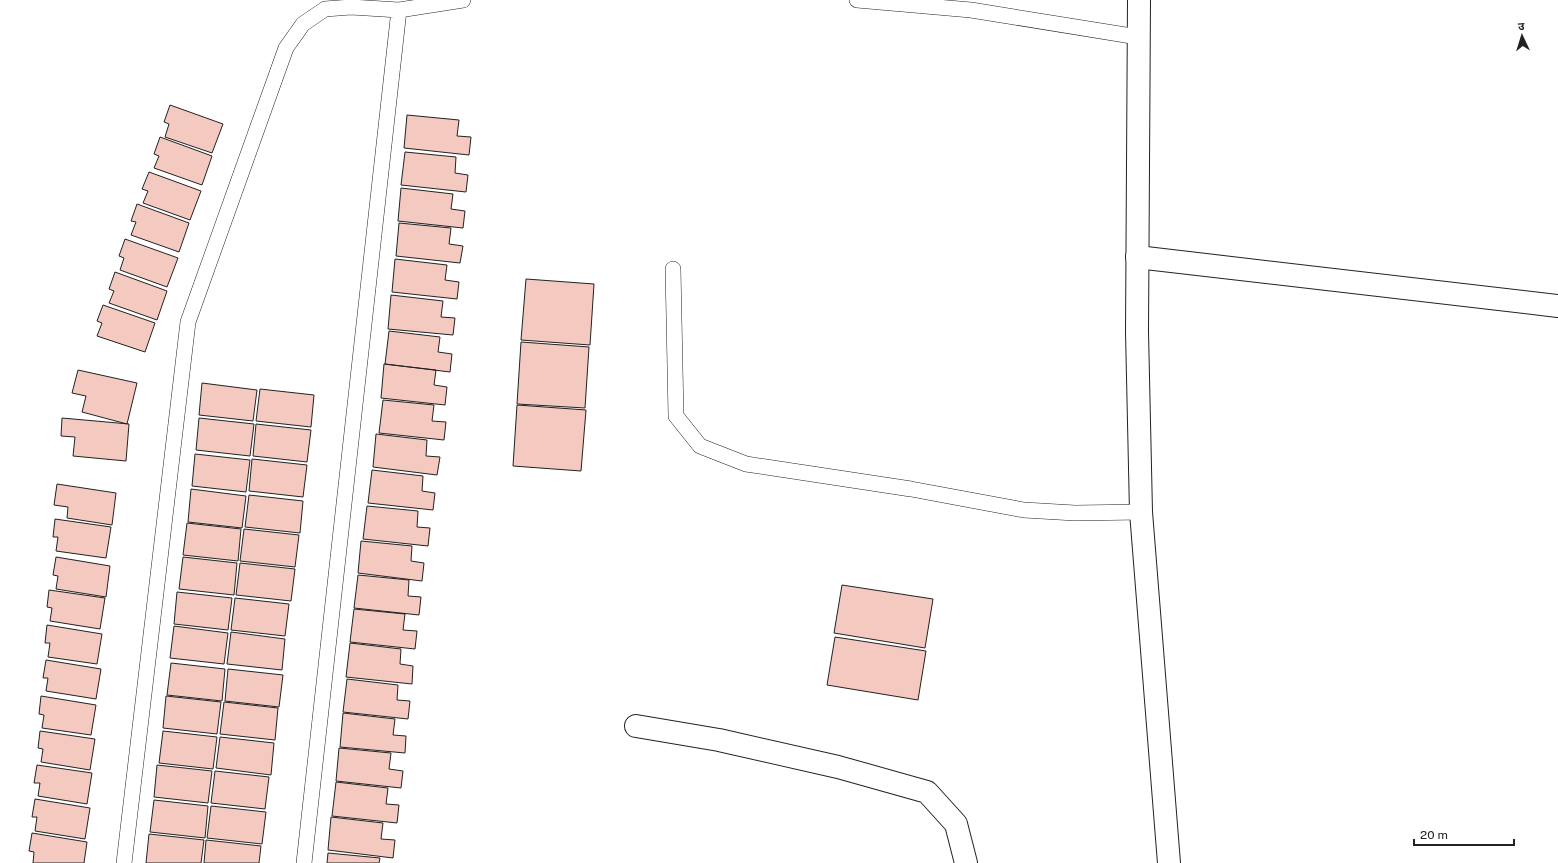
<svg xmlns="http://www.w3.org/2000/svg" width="1558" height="863" font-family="'Public Sans','Noto Sans Devanagari',sans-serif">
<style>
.building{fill:#f3c9c0;stroke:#222}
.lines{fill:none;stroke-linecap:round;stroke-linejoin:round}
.service-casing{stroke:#222;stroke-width:16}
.minor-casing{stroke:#222;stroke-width:24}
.tertiary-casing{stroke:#222;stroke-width:24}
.service{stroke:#fff;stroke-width:15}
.minor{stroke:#fff;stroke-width:22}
.tertiary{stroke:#fff;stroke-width:22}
</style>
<rect width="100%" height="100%" fill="#fff"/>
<path class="building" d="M170,105L223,124L212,153L165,137L169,124L164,122Z
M407,115L459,120L457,136L471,137L469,155L404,148Z
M160,137L212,156L202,185L154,168L159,156L154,154Z
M405,152L456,157L455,173L468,175L466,192L401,185Z
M149,172L201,191L190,220L143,203L148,191L142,189Z
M401,188L453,194L451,209L465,211L463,228L398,221Z
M137,204L189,223L179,252L131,235L136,222L131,221Z
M399,223L451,228L449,244L463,246L460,263L396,256Z
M125,239L178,258L167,287L120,270L124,258L119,256Z
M395,259L447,265L445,280L459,282L457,299L392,292Z
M115,272L167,291L157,320L109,303L114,291L109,289Z
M526,279L594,284L590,345L521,340Z
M391,295L443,301L441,317L455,318L453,335L388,329Z
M103,305L155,323L145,352L97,336L102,323L97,321Z
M389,331L440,337L438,352L452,354L450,372L385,364Z
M521,342L589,347L585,408L517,404Z
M384,364L436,370L434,385L447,387L445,405L381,398Z
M78,370L137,383L127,424L82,412L86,396L72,393Z
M202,383L257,390L253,421L199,415Z
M260,389L314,395L311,427L256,421Z
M383,400L434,405L432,421L446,422L444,440L379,433Z
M517,405L586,410L581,471L513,466Z
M62,418L129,424L126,461L73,456L75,437L61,436Z
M199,418L254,424L250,456L196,450Z
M256,424L311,430L307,462L253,456Z
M376,434L427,440L426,456L440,457L437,475L373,467Z
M195,454L250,460L246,492L192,486Z
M252,459L307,465L303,497L249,491Z
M372,470L423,476L422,491L435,493L433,510L368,503Z
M57,484L116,493L112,525L67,518L68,507L54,505Z
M191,489L246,496L242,528L188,522Z
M249,495L303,501L300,533L245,527Z
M367,506L418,511L417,527L430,528L428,546L363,539Z
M55,519L111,527L106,558L56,551L58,537H53Z
M187,523L241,529L238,561L183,555Z
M244,529L299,535L295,567L240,561Z
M361,541L412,546L411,561L424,563L422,581L358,573Z
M56,557L110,566L106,597L56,589L58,576L53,575Z
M183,557L237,563L234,595L179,589Z
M240,563L295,569L291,601L236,595Z
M358,575L409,580L408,596L421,597L419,615L354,608Z
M842,585L933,599L925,648L834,633Z
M49,590L105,598L100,629L50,621L52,608L47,607Z
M177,592L232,598L228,630L174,624Z
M235,598L289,604L285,636L231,630Z
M354,609L405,614L403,630L417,631L415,649L350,642Z
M47,625L102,634L97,664L48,657L50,643H45Z
M174,626L228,633L224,664L170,658Z
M231,632L285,639L282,670L227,664Z
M835,637L926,651L918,700L827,685Z
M350,643L401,649L400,664L413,666L412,684L346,677Z
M46,660L101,669L96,699L46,691L48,678H43Z
M171,663L225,669L222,701L167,695Z
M228,669L283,675L279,707L225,701Z
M347,679L398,685L397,700L410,701L408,719L343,712Z
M41,696L96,705L91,735L42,728L44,715L39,714Z
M166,696L221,702L217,734L163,728Z
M224,702L278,708L275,740L220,734Z
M343,713L395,719L393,735L406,736L405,753L340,747Z
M40,731L95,739L90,770L41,762L43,749L38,748Z
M163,731L217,737L213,769L159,763Z
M220,737L274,743L271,775L216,768Z
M339,748L391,753L389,769L403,771L401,788L336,781Z
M37,765L92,773L87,804L38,796L40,783H34Z
M157,765L212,771L208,803L154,797Z
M215,771L269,777L265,809L211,803Z
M336,782L388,788L386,804L399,805L397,823L332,816Z
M35,799L90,808L85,839L35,831L37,817H32Z
M154,800L208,806L205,838L150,832Z
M211,806L266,812L262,844L207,838Z
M331,817L383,823L381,839L395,840L393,858L328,850Z
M32,833L87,842L84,863H33L34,852L29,851Z
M149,834L204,840L201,863H146Z
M206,840L261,846L259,863H204Z
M328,853L380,858L379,863H327Z"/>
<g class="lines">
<g class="service-casing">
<path id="service" d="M857,0L971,10L1138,37
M673,269L676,416L700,446L746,464L911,489L1024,510L1075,513L1141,512
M124,863L188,322L286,48L303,24L325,9L351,7L399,10L463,0
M304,863L399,10"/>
</g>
<g class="minor-casing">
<path id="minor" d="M1137,257L1558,306
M636,726L719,740L838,767L927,792L956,824L966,863"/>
</g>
<g class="tertiary-casing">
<path id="tertiary" d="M1139,0L1137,332L1141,512L1169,863"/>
</g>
<use href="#service" class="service"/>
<use href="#minor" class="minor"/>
<use href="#tertiary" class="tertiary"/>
</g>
<g transform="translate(1522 36) rotate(356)" stroke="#ffffff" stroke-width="3" paint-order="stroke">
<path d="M0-3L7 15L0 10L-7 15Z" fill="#222222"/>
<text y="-6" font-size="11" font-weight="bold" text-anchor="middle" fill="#222222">उ</text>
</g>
<path d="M1414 839v6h100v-6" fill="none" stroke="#222222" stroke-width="2"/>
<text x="1420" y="839" font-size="12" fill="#222222" stroke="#ffffff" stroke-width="3" paint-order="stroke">20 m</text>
</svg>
